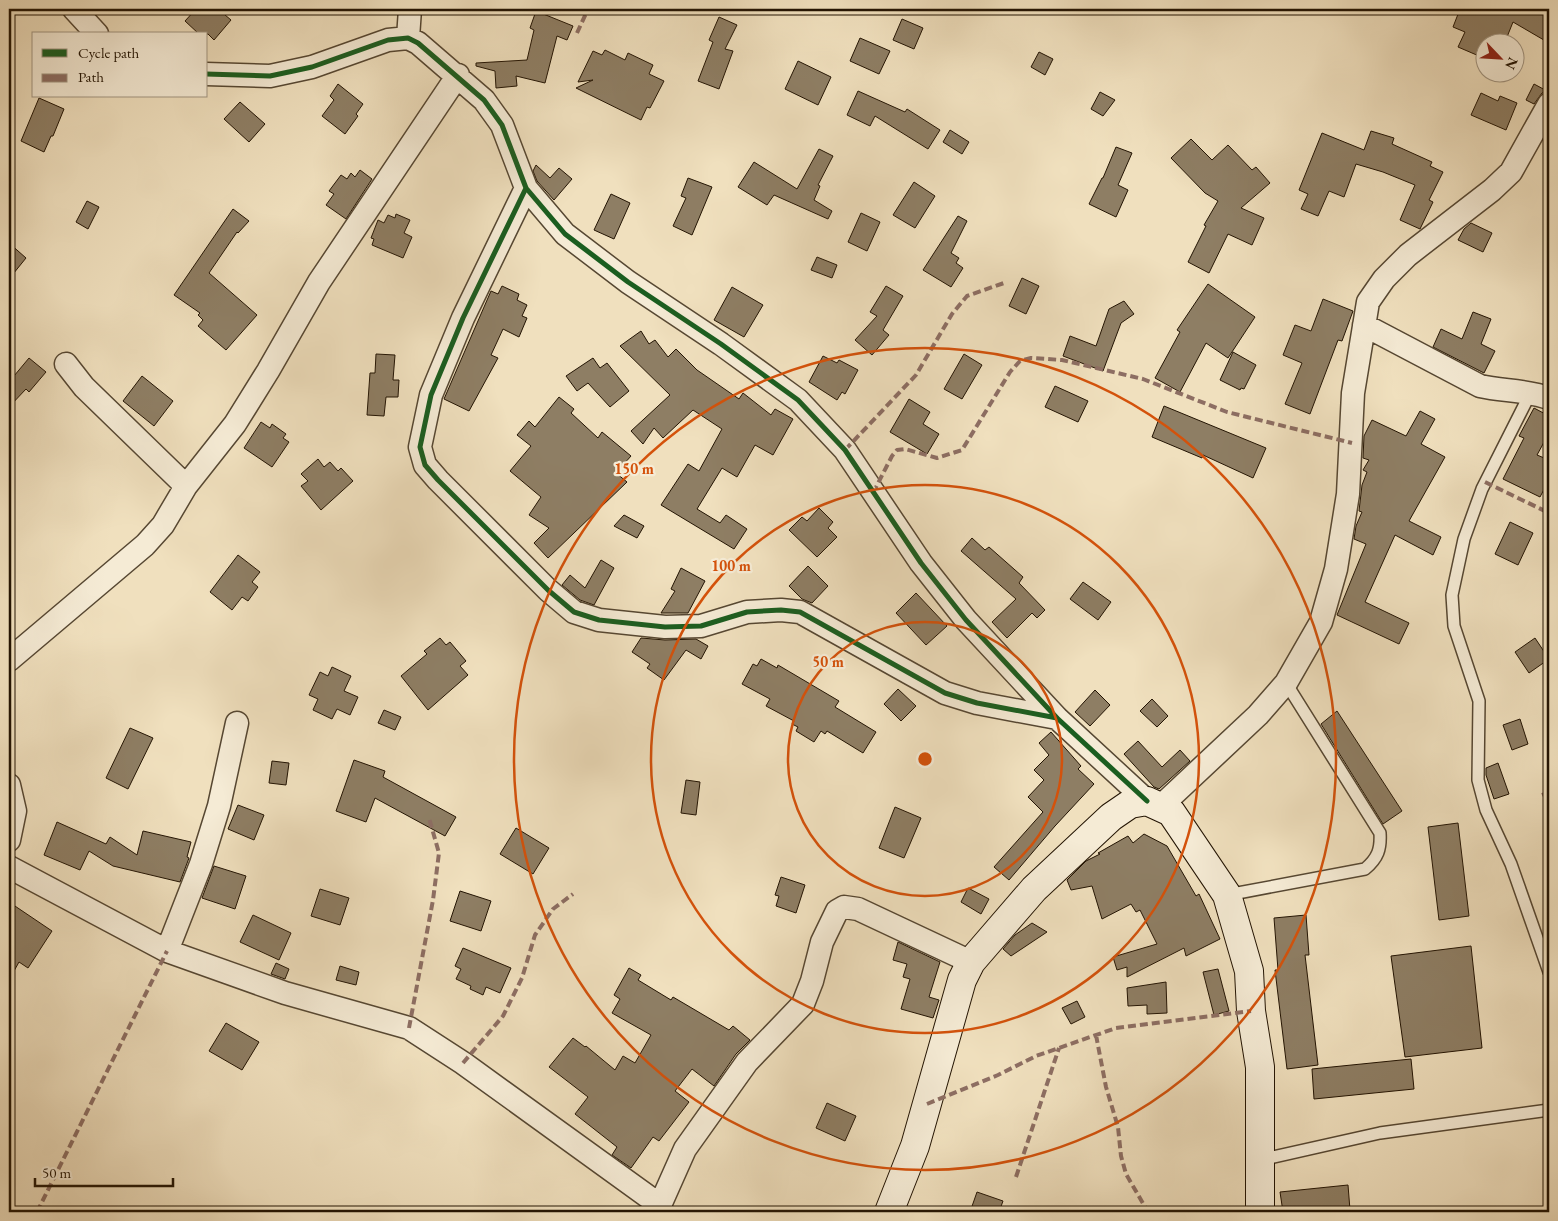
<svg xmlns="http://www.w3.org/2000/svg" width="1558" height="1221" font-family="'EB Garamond',serif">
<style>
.building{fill:#8e7e64;stroke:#231403}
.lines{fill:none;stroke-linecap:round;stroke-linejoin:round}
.lane-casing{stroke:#564732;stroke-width:14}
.street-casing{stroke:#564732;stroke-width:25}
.secondary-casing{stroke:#231403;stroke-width:30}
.lane{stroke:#f5ebd5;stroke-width:11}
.street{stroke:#f5ebd5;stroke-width:22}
.secondary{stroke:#f5ebd5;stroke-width:28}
.quiet{stroke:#8d6e63;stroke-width:4;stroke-dasharray:8 4;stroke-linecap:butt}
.cycleway-casing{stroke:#f5ebd5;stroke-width:8}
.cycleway{stroke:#1b5e20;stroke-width:5}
.ring{fill:none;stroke:#d4520b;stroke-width:2.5}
.centre{fill:#d4520b;stroke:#f5ebd5;stroke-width:2.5}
.ring-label{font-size:15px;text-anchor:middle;font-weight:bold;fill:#d4520b;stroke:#f5ebd5;stroke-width:4.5;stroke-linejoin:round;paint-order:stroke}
</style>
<rect width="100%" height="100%" fill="#f0e0be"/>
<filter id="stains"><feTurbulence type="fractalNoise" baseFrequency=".004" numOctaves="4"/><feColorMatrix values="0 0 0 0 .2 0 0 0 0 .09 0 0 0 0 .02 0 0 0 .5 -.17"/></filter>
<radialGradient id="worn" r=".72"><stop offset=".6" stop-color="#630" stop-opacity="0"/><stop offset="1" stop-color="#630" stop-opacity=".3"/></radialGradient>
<path class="building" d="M196,9H218L231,20L214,40L208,34H199L185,21Z
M1460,9H1549V43L1513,22L1505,42H1486V59L1458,47L1465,32L1453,27Z
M536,11L573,26L567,40L557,36L545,83L516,76L517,86L496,88L495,71L476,66V63L527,60L534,30L530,28Z
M719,17L737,25L725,49L733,51L719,89L698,81L713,42L709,40Z
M902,19L923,28L914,49L893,40Z
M860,38L890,51L879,74L850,61Z
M605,50L625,60L628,53L653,65L649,74L664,81L650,108L647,107L641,120L576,88L593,80L578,82L593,51L602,55Z
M1039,52L1053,59L1045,75L1031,67Z
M798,61L831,77L818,105L785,89Z
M338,84L363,104L356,114L358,116L345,134L322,116L334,100L330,96Z
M1534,84L1547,91L1542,93L1534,104L1526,100Z
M858,91L905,112L907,109L940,130L928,149L875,116L870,126L847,115Z
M1100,92L1115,100L1103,116L1091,109Z
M1481,93L1498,101L1500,96L1517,103L1506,130L1471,115Z
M39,98L64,109L53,136H51L44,152L21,141Z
M240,102L265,124L249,142L224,119Z
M950,130L969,142L962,154L943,142Z
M1371,131L1394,138L1392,144L1432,162L1430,166L1443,172L1429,200L1433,202L1420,229L1400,220L1415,185L1383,172L1356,164L1344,197L1329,191L1318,216L1301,209L1308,194L1299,190L1322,133L1364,150Z
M1191,139L1212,160L1228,145L1252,170L1256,167L1270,183L1241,208L1264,218L1252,245L1228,234L1209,273L1188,262L1206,226L1204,225L1218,201L1205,193L1171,158Z
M1116,147L1132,153L1118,185L1128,190L1116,217L1089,204L1102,178H1103Z
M819,149L833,156L818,185L820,186L814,200L832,211L828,219L774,195L767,205L738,187L754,162L797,189Z
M536,165L550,178L559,168L572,179L554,200L537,181L533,171Z
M360,170L372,179L346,219L326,205L334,194L329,191L341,175L347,179L351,173L355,177Z
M688,178L712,187L692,235L673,226L686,198L681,196Z
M914,182L935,196L915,228L893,215Z
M611,194L630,203L614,239L594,230Z
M87,201L99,207L88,229L76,222Z
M233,209L249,221L238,233L237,232L209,273L257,315L226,350L198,326L203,320L198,315L200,313L174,295Z
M861,213L880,222L867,251L848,242Z
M396,214L410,220L404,233L412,237L403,258L372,245L374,239L371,238L378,220L384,223L388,215L395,218Z
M958,216L967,221L951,253L959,258L956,263L963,268L951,287L923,270Z
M1471,223L1492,233L1483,252L1458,240L1464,229Z
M9,243L26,258L9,279Z
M817,257L837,265L832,278L811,270Z
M1022,278L1039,286L1026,314L1009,306Z
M1208,284L1255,317L1228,358L1206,343L1180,392L1155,378L1180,332L1177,330Z
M502,286L519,294L517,300L527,305L522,316L527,318L519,337L503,329L491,355L498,358L469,411L444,399L491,291L498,294Z
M886,286L903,296L883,330L889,335L872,355L855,340L877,316L870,312Z
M732,287L763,305L744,337L714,320Z
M1323,299L1353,311L1342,341L1338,340L1310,414L1285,404L1302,363L1283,355L1295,325L1311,331Z
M1124,301L1134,314L1121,323L1103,371L1063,356L1070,336L1096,346L1109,309Z
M1473,312L1491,319L1481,344L1495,351L1484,373L1433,347L1441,329L1462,339Z
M641,331L649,344L655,340L668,357L676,349L697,370L739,399L743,393L771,415L775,409L793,419L773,455L755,445L737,477L722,468L697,509L720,523L726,515L747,529L734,549L661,505L688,464L699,471L722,429L693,410L663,438L654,428L643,444L631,431L670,395L620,346Z
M1233,352L1256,365L1244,389L1241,388L1240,390L1220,380Z
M376,354L395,355L393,380H399L398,397H386L384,416L367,415L370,373H375Z
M964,354L982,365L962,399L944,389Z
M823,356L837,363L839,360L858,370L845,394L842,392L837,400L809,382Z
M29,358L46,372L29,392L26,389L9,407V382Z
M593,358L600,368L607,363L629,391L610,407L588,383L577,391L566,376Z
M142,376L173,401L154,426L123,401Z
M1055,386L1088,401L1078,422L1045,407Z
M559,397L574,409L571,413L598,438L602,432L631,456L616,473L627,482L548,558L534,543L549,528L529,515L541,497L510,471L531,446L517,435L529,421L535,427Z
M909,399L930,412L923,424L939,434L927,454L890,432Z
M1164,406L1266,448L1253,478L1203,455L1202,458L1152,437Z
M1534,408L1549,416V433L1537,455L1549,460V480L1540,497L1503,479L1524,438L1519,436Z
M1420,411L1435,419L1421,444L1445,457L1409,521L1441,537L1433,555L1395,535L1365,602L1409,623L1399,644L1337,615L1366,544L1354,539L1356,526L1362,512L1359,511L1362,485L1367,472L1363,470L1369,460L1363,458L1364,436L1372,420L1406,436Z
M261,422L270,428L272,424L286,434L283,438L289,442L272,467L244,448Z
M318,459L324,467L330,462L338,471L341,468L353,481L321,510L301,486L308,481L301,474Z
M819,508L833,522L828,528L837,537L817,557L789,530L802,517L807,521Z
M624,515L644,526L637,538L614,526Z
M1510,522L1533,533L1518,565L1495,554Z
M972,538L985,550L989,547L1023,577L1019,583L1045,610L1037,618L1032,613L1007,638L992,622L1016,599L961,551Z
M238,555L260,572L252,582L258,587L248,601L242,597L232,610L210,592Z
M601,560L614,568L594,605L580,600L562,585L570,575L585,588Z
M808,566L828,586L812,603L802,599L789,586Z
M681,568L705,581L688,613H661L675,591L671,589Z
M1083,582L1111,602L1098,620L1070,599Z
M916,593L947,626L926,645L896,613Z
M440,638L446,645L450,642L466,661L460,666L468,675L428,710L401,676L427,654L424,651Z
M641,638L665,640L696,639L708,646L701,659L686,650L664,680L647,668L650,664L632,652Z
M1535,638L1549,659L1529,673L1515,652Z
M761,659L777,668L778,665L839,701L835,707L876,732L863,753L827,731L825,734L821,731L814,742L796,731L798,727L792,724L794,721L766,706L770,699L742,684L753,664L757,666Z
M332,667L351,676L344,691L358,697L350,715L337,709L332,719L313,710L318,699L309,695L320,672L328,676Z
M898,689L916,706L901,721L884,704Z
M1095,690L1110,705L1090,726L1075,712Z
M1152,699L1168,716L1157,727L1140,711Z
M384,710L401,717L395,730L378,723Z
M1337,711L1402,811L1383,824L1321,724Z
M1520,719L1528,744L1512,750L1503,725Z
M130,728L153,738L128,789L106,778Z
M1051,732L1081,766L1078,769L1094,784L1055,826L1009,880L994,867L1043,812L1028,797L1044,780L1034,770L1049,755L1039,743Z
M1138,741L1162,767L1180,750L1190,761L1159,789L1154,787L1124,754Z
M354,760L385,771L383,777L456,817L445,836L375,798L366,822L336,811Z
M272,761L289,763L286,785L269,783Z
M1498,763L1509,794L1494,799L1486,775V768Z
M686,780L700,782L696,815L681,813Z
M238,805L264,815L254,840L228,829Z
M895,807L921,818L904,858L879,848Z
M57,822L106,844L110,837L137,855L143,831L191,842L187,857L189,858L180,882L113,866L89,851L80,870L44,855Z
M1458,823L1469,916L1439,920L1428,827Z
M516,828L549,848L533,874L500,854Z
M1144,834L1167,846L1196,896L1199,894L1220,939L1186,956L1184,948L1127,977V967L1117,970L1113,957L1157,944L1140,910L1136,912L1131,904L1102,919L1092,886L1071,890L1067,880L1086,861L1100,854L1098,853L1128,836L1133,843Z
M214,866L246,876L235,909L202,898Z
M781,877L805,885L796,913L776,906L779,896L775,895Z
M968,888L989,899L981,914L961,902Z
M320,889L349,898L340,925L311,916Z
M460,891L491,901L481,931L450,921Z
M9,902L52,931L28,968L19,962L9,980Z
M253,915L291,933L279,960L240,942Z
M1306,915L1309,955H1305L1318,1065L1287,1069L1275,970H1278L1274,918Z
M1032,923L1047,932L1011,956L1003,949L1015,935Z
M898,942L940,962L929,997L939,1000L933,1018L901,1009L910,979L903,977L907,964L893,960Z
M1471,946L1482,1048L1405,1057L1391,956Z
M463,948L511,968L500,993L486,987L483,995L470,989L471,986L456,979L461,969L455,966Z
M276,963L289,969L285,979L271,974Z
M340,966L359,972L356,985L336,980Z
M629,968L641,975L638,980L671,1000L673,997L729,1030L733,1026L750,1040L736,1054L714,1086L692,1069L675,1091L689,1102L659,1141L653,1137L631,1168L612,1155L617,1147L575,1114L588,1097L549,1067L573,1038L585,1047L586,1046L615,1070L623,1056L635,1063L651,1035L612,1013L620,999L614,995Z
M1218,969L1229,1011L1214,1015L1203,972Z
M1166,982L1167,1013L1147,1014V1005L1128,1006L1127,988Z
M1077,1001L1085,1017L1071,1024L1062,1008Z
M226,1023L259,1042L242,1070L209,1051Z
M1411,1059L1414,1089L1314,1099L1312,1069Z
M827,1103L856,1116L845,1141L816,1128Z
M1348,1185L1350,1210L1283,1212L1280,1192Z
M977,1192L1003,1201L999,1212H970Z"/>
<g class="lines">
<g class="lane-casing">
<path id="lane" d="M1531,392L1482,489L1464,539L1452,595L1454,626L1479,701L1478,780L1486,810L1511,864L1549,972
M1227,895L1365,869C1378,858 1381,849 1380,833L1286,683
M1260,1160L1380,1133L1549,1110"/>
</g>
<g class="street-casing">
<path id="street" d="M74,9L97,34
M408,38L410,9
M206,74L270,76L312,67L388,40L408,38L418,43L484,100L502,125L526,188L565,234L628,282L721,344L798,400L845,450L921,563L966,620L1057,718L1147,801
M526,188L463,318L431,395L420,447L425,465L438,480L548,590L574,612L599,620L665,627L701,626L747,612L781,610L800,612L945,693L977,703L1057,718
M1364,325L1480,386C1503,391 1526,390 1549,398
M66,364L84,387L186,486L235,424L268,371L319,282L458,75
M9,660L145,545L163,525L186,486
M9,785L15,811L9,840
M1161,806L1258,715L1286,683L1321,622L1336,569L1348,494L1353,393L1368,302L1384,279L1408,255L1492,190L1511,172L1549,104
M9,867L167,951L285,993L409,1028L463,1063L661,1206
M167,951L201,864L219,806L237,723
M657,1212L685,1149L747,1062L803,1004L812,981L822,942L837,911L844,907L858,909L971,962"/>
</g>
<g class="secondary-casing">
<path id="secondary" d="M889,1212L915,1146L962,980L971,962L1034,889L1111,817L1130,804L1147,801L1171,812L1227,895L1249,971L1251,1011L1260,1067V1212"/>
</g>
<use href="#lane" class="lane"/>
<use href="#street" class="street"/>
<use href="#secondary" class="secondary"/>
<path class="quiet" d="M577,33L588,9
M845,450L916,375L952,314L967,296L1004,283
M1485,482L1549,513
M873,493L892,456L897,450L905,449L937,458L962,450L1010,372L1020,361L1031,358L1062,360L1143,379L1227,412L1352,443
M1542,795L1549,792
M409,1028L433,900L439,853L429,818
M1096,1035L1106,1087L1118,1127L1121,1156L1126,1174L1148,1212
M463,1063L503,1016L522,978L535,935L553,909L573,894
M927,1104L998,1075L1036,1056L1116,1028L1251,1011
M1016,1177L1059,1048
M37,1212L167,951"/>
<g class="cycleway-casing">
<path id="cycleway" d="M206,74L270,76L312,67L388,40L408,38L418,43L484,100L502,125L526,188L565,234L628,282L721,344L798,400L845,450L921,563L966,620L1057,718L1147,801
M526,188L463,318L431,395L420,447L425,465L438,480L548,590L574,612L599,620L665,627L701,626L747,612L781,610L800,612L945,693L977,703L1057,718"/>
</g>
<use href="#cycleway" class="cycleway"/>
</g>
<g class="ring">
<circle cx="925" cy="759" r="137"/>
<circle cx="925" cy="759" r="274"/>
<circle cx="925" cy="759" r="411"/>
</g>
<circle cx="925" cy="759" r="8" class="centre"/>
<g class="ring-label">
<text x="634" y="474">150 m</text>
<text x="731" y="571">100 m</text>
<text x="828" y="667">50 m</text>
</g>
<rect width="1558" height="1221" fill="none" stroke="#f0e0be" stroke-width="30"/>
<rect x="10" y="10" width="1538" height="1201" fill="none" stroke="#231403" stroke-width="2.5"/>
<rect x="15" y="15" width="1528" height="1191" fill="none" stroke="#231403"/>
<rect x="32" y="32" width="175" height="65" fill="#f5ebd5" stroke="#a19581"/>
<rect x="42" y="49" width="25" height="8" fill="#1b5e20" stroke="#a19581"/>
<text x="78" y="58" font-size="15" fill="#231403">Cycle path</text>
<rect x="42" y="74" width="25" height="8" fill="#8d6e63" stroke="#a19581"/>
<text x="78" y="82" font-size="15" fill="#231403">Path</text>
<g transform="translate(1500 58) rotate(115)"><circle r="24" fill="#f5ebd5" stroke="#a19581"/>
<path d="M0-4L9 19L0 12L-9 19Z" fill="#8f2418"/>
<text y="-8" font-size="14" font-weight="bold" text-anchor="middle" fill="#231403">N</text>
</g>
<path d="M35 1178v8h138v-8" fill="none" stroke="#231403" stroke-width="2.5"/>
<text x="42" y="1178" font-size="15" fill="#231403" stroke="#f5ebd5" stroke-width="4" paint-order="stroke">50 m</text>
<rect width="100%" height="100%" filter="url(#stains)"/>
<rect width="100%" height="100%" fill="url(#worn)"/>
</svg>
